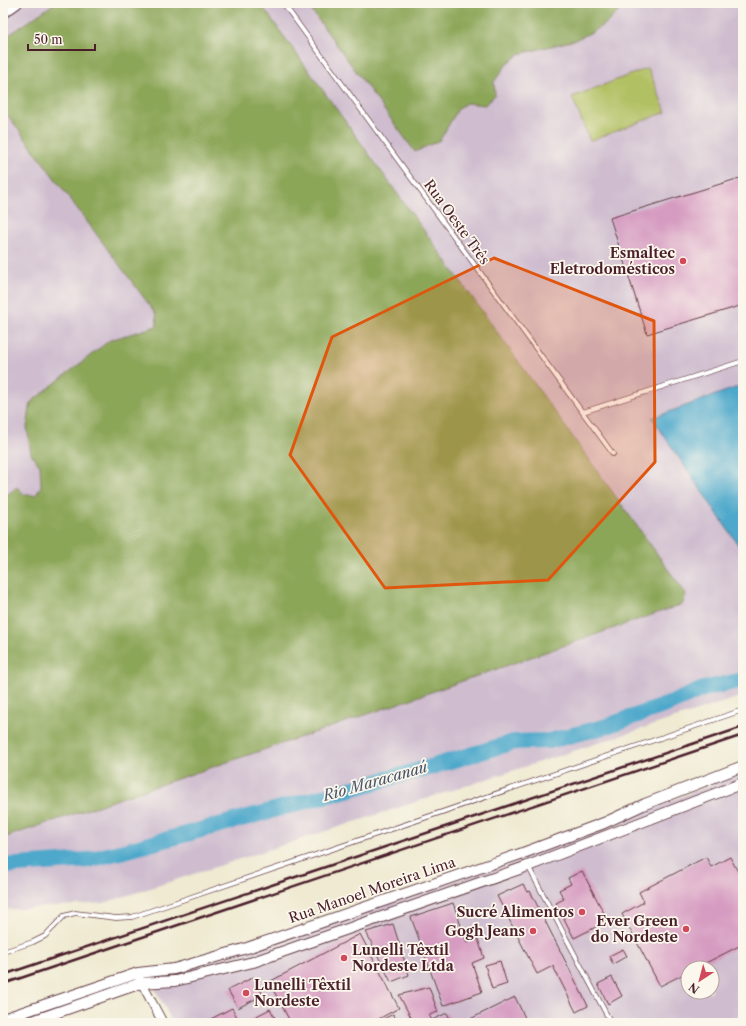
<svg xmlns="http://www.w3.org/2000/svg" width="746" height="1026" font-family="'Libre Caslon Text',serif">
<style>
.industrial{fill:#cfbdcf;fill-rule:evenodd}
.green{fill:#b1c062;stroke:#7e7046}
.forest{fill:#8ca658;stroke:#6b6242}
.water{fill:#4da8cb;stroke:#4c647b}
.lines{fill:none;stroke-linecap:round;stroke-linejoin:round}
.river{stroke:#4da8cb;stroke-width:16}
.building{fill:#d69bc1}
.service-casing{stroke:#633d44;stroke-width:5.5}
.minor-casing{stroke:#633d44;stroke-width:10}
.tertiary-casing{stroke:#633d44;stroke-width:12}
.service{stroke:#fff;stroke-width:4}
.minor{stroke:#fff;stroke-width:8}
.tertiary{stroke:#fff;stroke-width:10}
.rail{stroke:#4a1f2b;stroke-width:2.5}
.marked{fill:#e0560e;fill-opacity:0.2;stroke:#e0560e;stroke-width:3;stroke-linejoin:round}
.poi-dot{fill:#d1495b;stroke:#fbf7ec;stroke-width:1.5}
.labels{text-anchor:middle;dominant-baseline:central;stroke-width:3.5;stroke-linejoin:round;paint-order:stroke}
.street-label{font-size:14px;fill:#4a1f2b;stroke:#fbf7ec}
.poi-label{font-size:14px;font-weight:bold;fill:#4a1f2b;stroke:#fbf7ec;text-anchor:end}
.water-label{font-size:15px;font-style:italic;fill:#4b566b;stroke:#fbf7ec}
</style>
<rect width="100%" height="100%" fill="#fbf7ec"/>
<filter id="ink" filterUnits="userSpaceOnUse"><feTurbulence type="fractalNoise" baseFrequency=".025" numOctaves="2"/><feDisplacementMap in="SourceGraphic" scale="8" xChannelSelector="R" yChannelSelector="G"/><feConvolveMatrix kernelMatrix="1 2 1 2 8 2 1 2 1" color-interpolation-filters="sRGB"/></filter>
<filter id="wash" filterUnits="userSpaceOnUse"><feTurbulence type="fractalNoise" baseFrequency=".012" numOctaves="4" result="noise"/><feDisplacementMap in="SourceGraphic" scale="16" xChannelSelector="R" yChannelSelector="G"/><feGaussianBlur stdDeviation="0.9" result="paint"/><feColorMatrix in="noise" values="0 0 0 0 0 0 0 0 0 0 0 0 0 0 0 0 0 1.4 0 .05"/><feComposite in="paint" operator="in"/></filter>
<g filter="url(#wash)">
<rect width="100%" height="100%" fill="#efead1"/>
<path class="industrial" d="M3,3H743V696L104,903L3,910Z
M743,771V1023H173L151,981L581,838ZM688,968H712V992H688Z"/>
<path class="green" d="M648,68L666,112L590,141L572,97Z"/>
<path class="forest" d="M55,3H260L686,594L683,604L331,727L3,838V498L17,487L25,495H36L41,486L40,466L31,454L27,427L31,402L110,340L157,326L156,314L3,109V39Z
M306,3H621L620,10L608,22L594,31L575,40L519,54L507,64L494,82L495,95L485,105L466,103L458,109L440,140L415,152Z"/>
<path class="water" d="M743,385V552L652,418Z"/>
<g class="lines">
<path class="river" d="M3,866L88,860L128,850L434,766L514,742L549,741L604,727L669,704L703,689L743,680"/>
</g>
<g id="blocks">
<path class="building" d="M743,177V305L647,334L610,218Z
M706,857L711,867L730,857L743,881V944L696,968H688V972L660,986L622,914L644,902L639,892Z
M582,871L608,921L574,938L556,903L564,899L559,890L571,884L568,878Z
M523,884L527,892L530,891L588,1006L576,1012L553,966L537,974L497,896Z
M453,903L467,943L478,939L484,958L472,963L482,992L443,1006L411,917Z
M393,924L409,975L391,982L366,932Z
M360,934L399,1008L371,1023H291L269,982Z
M623,949L627,956L613,964L609,956Z
M500,961L507,984L492,989L485,965Z
M254,977L263,995L238,1008L228,990Z
M612,977L622,996L608,1004L598,984Z
M429,987L438,1012L429,1015L432,1020L447,1013L452,1023H414L399,995Z
M515,997L527,1022L462,1023Z
M232,1008L240,1023H209L207,1021Z
M270,1009L278,1023H246L245,1022Z
M393,1014L398,1023H376Z"/>
</g>
</g>
<g filter="url(#ink)">
<use href="#blocks" fill-opacity="0" stroke="#633d44" stroke-width="1"/>
<g class="lines">
<g class="service-casing">
<path id="service" d="M283,3L613,454
M583,412L743,361
M528,866L611,1023
M3,952L33,942L45,936L64,916L75,913L116,918L132,917L743,710"/>
</g>
<g class="minor-casing">
<path id="minor" d="M139,978L163,1023"/>
</g>
<g class="tertiary-casing">
<path id="tertiary" d="M3,13L17,3
M3,1019L138,973L174,969L247,948L523,853L604,823L645,804L743,766
M27,1023L141,983L175,981L253,962L528,866L743,783"/>
</g>
<use href="#service" class="service"/>
<use href="#minor" class="minor"/>
<use href="#tertiary" class="tertiary"/>
<path class="rail" d="M3,975L743,727
M3,984L743,735"/>
</g>
</g>
<path class="marked" d="M494,258L654,321L655,462L548,580L385,588L290,455L332,337Z"/>
<g class="poi-dot">
<circle cx="683" cy="261" r="4"/>
<circle cx="582" cy="912" r="4"/>
<circle cx="686" cy="929" r="4"/>
<circle cx="533" cy="931" r="4"/>
<circle cx="344" cy="958" r="4"/>
<circle cx="246" cy="993" r="4"/>
</g>
<g class="labels">
<g class="street-label">
<text transform="translate(457 222) rotate(54)">Rua Oeste Três</text>
<text transform="translate(372 890) rotate(-19)">Rua Manoel Moreira Lima</text>
</g>
<g class="poi-label">
<text x="675" y="253">Esmaltec<tspan x="675" dy="16">Eletrodomésticos</tspan></text>
<text x="574" y="912">Sucré Alimentos</text>
<text x="678" y="921">Ever Green<tspan x="678" dy="16">do Nordeste</tspan></text>
<text x="525" y="931">Gogh Jeans</text>
<text x="352" y="950" text-anchor="start">Lunelli Têxtil<tspan x="352" dy="16">Nordeste Ltda</tspan></text>
<text x="254" y="985" text-anchor="start">Lunelli Têxtil<tspan x="254" dy="16">Nordeste</tspan></text>
</g>
<g class="water-label">
<text transform="translate(375 781) rotate(-16)">Rio Maracanaú</text>
</g>
</g>
<rect width="746" height="1026" fill="none" stroke="#fbf7ec" stroke-width="16"/>
<g transform="translate(700 980) rotate(216)"><circle r="19" fill="#fbf7ec" stroke="#b4a19f"/>
<path d="M0-3L7 15L0 10L-7 15Z" fill="#d1495b"/>
<text y="-6" font-size="11" font-weight="bold" text-anchor="middle" fill="#4a1f2b">N</text>
</g>
<path d="M28 44v6h67v-6" fill="none" stroke="#4a1f2b" stroke-width="2"/>
<text x="34" y="44" font-size="12" fill="#4a1f2b" stroke="#fbf7ec" stroke-width="3" paint-order="stroke">50 m</text>
</svg>
